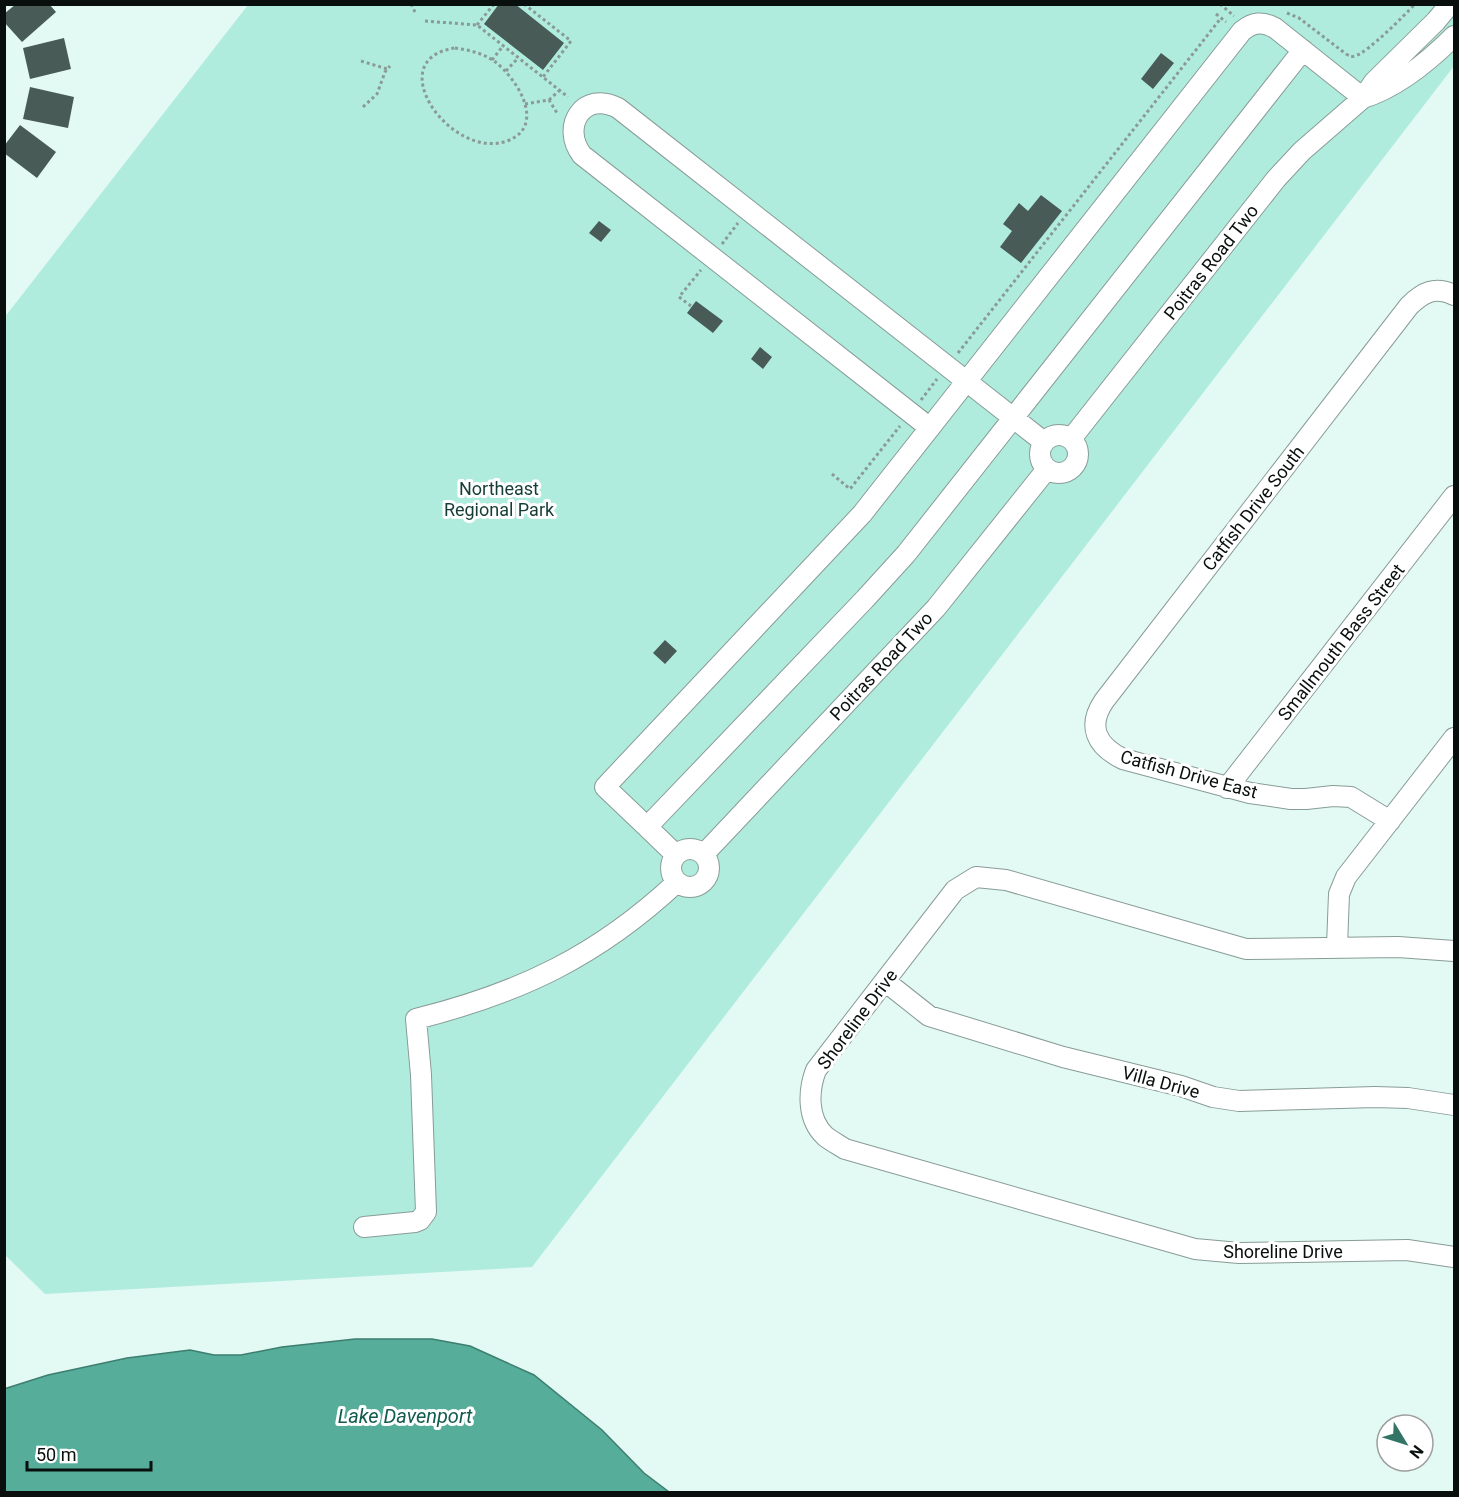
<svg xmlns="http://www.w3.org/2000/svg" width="1459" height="1497" font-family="Roboto,sans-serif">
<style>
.green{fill:#b0ecdd}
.water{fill:#55ad9a;stroke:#3e7e70;stroke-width:1.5}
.building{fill:#485b56}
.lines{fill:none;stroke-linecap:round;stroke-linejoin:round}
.minor-casing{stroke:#889c97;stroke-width:22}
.path{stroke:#8a9a96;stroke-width:3;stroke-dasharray:3 3;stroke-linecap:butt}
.minor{stroke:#fff;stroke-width:20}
.labels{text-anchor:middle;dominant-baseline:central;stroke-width:6;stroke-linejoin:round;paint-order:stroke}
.street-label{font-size:18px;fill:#080f0d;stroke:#fff}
.park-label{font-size:18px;fill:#143d35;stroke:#fff}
.water-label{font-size:20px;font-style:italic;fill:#125b4d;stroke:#fff}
</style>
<rect width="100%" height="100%" fill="#e3f9f3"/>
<path class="green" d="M248,5H1454V66L532,1267L45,1294L5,1255L4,318Z"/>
<path class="water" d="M355,1339H432L470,1346L534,1375L602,1430L644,1473L669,1492H5L4,1389L7,1388L48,1375L127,1358L190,1350L214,1355H241L282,1347Z"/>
<path class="building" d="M16,4H49L56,12L22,42L4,22V14Z
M499,4H515L564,43L543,70L484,24Z
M64,38L71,69L30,79L23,48Z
M1161,53L1174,63L1153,89L1141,79Z
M30,87L74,97L68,128L23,119Z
M20,125L56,152L37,178L4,153V146Z
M1041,195L1062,211L1021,263L1000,247L1012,231L1003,224L1019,203L1028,211Z
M599,221L611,230L601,242L589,233Z
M696,301L723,321L713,333L687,313Z
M760,347L772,357L763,369L751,359Z
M665,640L677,651L665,664L653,653Z"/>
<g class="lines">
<g class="minor-casing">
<path id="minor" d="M1363,98C1398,87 1429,61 1454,36
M930,428L582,155C560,126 584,90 618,108L1044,442
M1040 454a19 19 0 1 1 38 0a19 19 0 1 1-38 0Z
M1071,439L1276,179L1302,151L1363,98L1374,82L1436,21L1450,4
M1227,788L1454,496
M1390,821L1351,797L1333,796L1306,799H1291L1250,793L1123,759C1096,746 1087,726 1104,701L1409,306C1423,292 1435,286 1454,295
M647,827L605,787L862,514L1242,31C1253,22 1262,21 1275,28L1363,98
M671 868a19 19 0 1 1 38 0a19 19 0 1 1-38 0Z
M704,854L936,608L1047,469
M676,855L647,827L865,599L906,554L1303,50
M1337,946L1339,894L1346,877L1454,738
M1454,951L1398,947L1246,949L1006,880L976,877L955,890L816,1070C808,1091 807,1119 825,1136C831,1141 839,1145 845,1149L1195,1249L1239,1253L1407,1250L1454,1257
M886,982L929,1016L1063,1057L1181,1086L1213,1097L1239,1101L1375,1097L1408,1098L1454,1105
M364,1227L415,1222L420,1220L426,1212L421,1075L416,1019C520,993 598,956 677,882"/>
</g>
<path class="path" d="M411,4L415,12
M524,4L571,41L543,77
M1220,4L1234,16
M1287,13L1299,18L1346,54C1350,56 1351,57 1355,56C1367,53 1405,15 1415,4
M1216,14L1226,22
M425,21L477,25L568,97
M477,25L494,4
M455,48C469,50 482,53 494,61C516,77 548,126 507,141C451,161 379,59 455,48Z
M492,60L503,46
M361,61L387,69
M506,71L518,58
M549,100L560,90
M525,104L549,100L557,113
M363,107L377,94L385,72L390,66
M722,244L738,223
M691,306L679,297L701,270
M958,353L1221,18
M921,400L937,379
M832,474L850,489L900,426"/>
<use href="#minor" class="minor"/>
</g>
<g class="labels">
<g class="street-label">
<text transform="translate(1211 262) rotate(-52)">Poitras Road Two</text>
<text transform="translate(1253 508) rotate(-52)">Catfish Drive South</text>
<text transform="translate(1341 642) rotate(-52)">Smallmouth Bass Street</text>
<text transform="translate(881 666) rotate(-47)">Poitras Road Two</text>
<text transform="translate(1189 774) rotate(15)">Catfish Drive East</text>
<text transform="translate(857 1019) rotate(-53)">Shoreline Drive</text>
<text transform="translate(1161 1082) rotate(15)">Villa Drive</text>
<text x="1283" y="1251">Shoreline Drive</text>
</g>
<g class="park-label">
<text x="499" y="488">Northeast<tspan x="499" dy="21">Regional Park</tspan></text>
</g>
<g class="water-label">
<text x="405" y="1416">Lake Davenport</text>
</g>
</g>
<rect width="1459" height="1497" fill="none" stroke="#080f0d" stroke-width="12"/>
<g transform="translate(1405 1443) rotate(128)"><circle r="28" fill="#ffffff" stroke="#9c9f9e" stroke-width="1.5"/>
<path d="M0-4.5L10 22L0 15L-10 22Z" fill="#327567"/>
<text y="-9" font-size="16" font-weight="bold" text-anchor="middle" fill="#080f0d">N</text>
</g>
<path d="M27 1461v9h124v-9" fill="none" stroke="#080f0d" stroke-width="3"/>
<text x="36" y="1461" font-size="18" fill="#080f0d" stroke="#ffffff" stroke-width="4.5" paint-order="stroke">50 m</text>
</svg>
